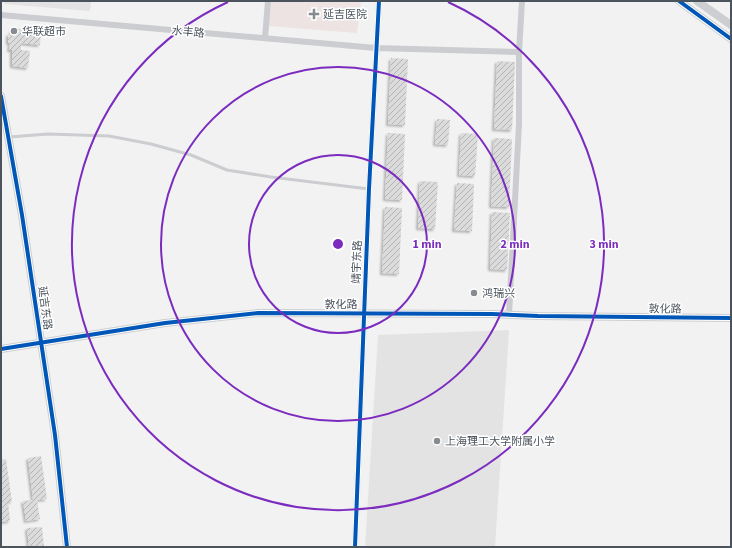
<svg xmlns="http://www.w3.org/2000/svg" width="732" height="548" font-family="'Source Sans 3','Noto Sans SC',sans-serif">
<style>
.education{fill:#e4e3e3}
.medical{fill:#ece3e2}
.building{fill:url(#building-hatch);filter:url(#shadow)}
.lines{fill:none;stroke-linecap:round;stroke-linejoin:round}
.lane{stroke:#cccdd0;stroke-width:3}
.street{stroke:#cccdd0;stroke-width:6}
.secondary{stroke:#cdced1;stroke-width:8}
.cycleway-casing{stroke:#fff;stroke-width:6}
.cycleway{stroke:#0057b8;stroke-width:4}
.ring{fill:none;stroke:#7b2cbf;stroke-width:2}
.poi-dot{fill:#858b90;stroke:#fff;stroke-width:1.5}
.labels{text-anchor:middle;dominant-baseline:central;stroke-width:3;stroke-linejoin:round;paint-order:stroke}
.poi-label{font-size:11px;fill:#4b535c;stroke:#fff;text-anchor:start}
.street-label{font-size:11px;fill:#4b535c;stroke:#fff}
.centre{fill:#7b2cbf;stroke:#fff;stroke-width:2}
.ring-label{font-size:12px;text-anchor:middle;font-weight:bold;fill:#7b2cbf;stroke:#fff;stroke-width:3;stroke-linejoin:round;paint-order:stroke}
</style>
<defs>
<pattern id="building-hatch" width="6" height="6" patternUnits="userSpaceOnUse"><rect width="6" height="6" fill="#dbdbdc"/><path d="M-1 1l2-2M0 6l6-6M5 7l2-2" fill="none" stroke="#b4b4b6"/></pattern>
<filter id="shadow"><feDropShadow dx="-2" dy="2" stdDeviation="1" flood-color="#0004"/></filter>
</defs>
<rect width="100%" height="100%" fill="#f2f2f2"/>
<path class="education" d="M4,1H91L90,11L5,4Z
M509,330L495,547H365L378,335Z"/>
<path class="medical" d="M271,1H361L357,33L268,26Z"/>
<path class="building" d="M12,28L41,31L40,45L21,43V50L30,51L28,68L12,66V50H9L10,43H8V34H11Z
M391,58L408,59L405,125L388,124Z
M497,61L515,62L512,130L494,129Z
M437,119L450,120L448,145L435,144Z
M388,133L405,134L402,200L385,199Z
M461,133L478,134L475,176L459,175Z
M494,138L512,139L509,207L491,206Z
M420,181L438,182L435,229L418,228Z
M457,183L474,184L472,231L454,230Z
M385,207L402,208L399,274L382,273Z
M492,212L510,213L507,270L490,269Z
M41,456L47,499L37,500L40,519L26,521L23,501L33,500L28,458Z
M6,459L12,502H8L10,521L1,522V460Z
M42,527L44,547H29L27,528Z"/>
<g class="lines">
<path class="lane" d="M9,137L48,134L109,136L151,144L191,155L227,170L271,177L369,189"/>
<path class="street" d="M1,15L376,48L519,52
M265,38L268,1
M509,315L519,124V52L522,1
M355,547L369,189L379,1"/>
<path class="secondary" d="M679,1L731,39
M697,1L731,25
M1,96L22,215L55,435L67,547
M1,349L165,323L258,313L492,314L538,316L731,318"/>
<g class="cycleway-casing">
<path id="cycleway" d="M679,1L731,39
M1,96L22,215L55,435L67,547
M1,349L165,323L258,313L492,314L538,316L731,318
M355,547L369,189L379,1"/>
</g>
<use href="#cycleway" class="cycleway"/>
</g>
<g class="ring">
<circle cx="338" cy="244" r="89"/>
<circle cx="338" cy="244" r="177"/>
<path d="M448 2A266 266 0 1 1 228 2"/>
</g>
<g class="poi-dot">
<path d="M312 8h4v4h4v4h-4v4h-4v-4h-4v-4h4z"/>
<circle cx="14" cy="31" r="4"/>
<circle cx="474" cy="293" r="4"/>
<circle cx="437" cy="441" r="4"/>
</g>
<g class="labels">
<g class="poi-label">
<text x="323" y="14">延吉医院</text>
<text x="22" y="31">华联超市</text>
<text x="482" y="293">鸿瑞兴</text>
<text x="445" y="441">上海理工大学附属小学</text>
</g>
<g class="street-label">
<text transform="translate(188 32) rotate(5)">水丰路</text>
<text transform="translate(357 262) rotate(-88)">靖宇东路</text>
<text x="341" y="304">敦化路</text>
<text transform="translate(45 308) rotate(82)">延吉东路</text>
<text transform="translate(665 309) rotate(1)">敦化路</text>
</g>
</g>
<circle cx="338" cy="244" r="6" class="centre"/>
<g class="ring-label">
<text x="427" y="248">1 min</text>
<text x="515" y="248">2 min</text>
<text x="604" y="248">3 min</text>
</g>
<rect width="732" height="548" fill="none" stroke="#4b535c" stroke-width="4"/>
</svg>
